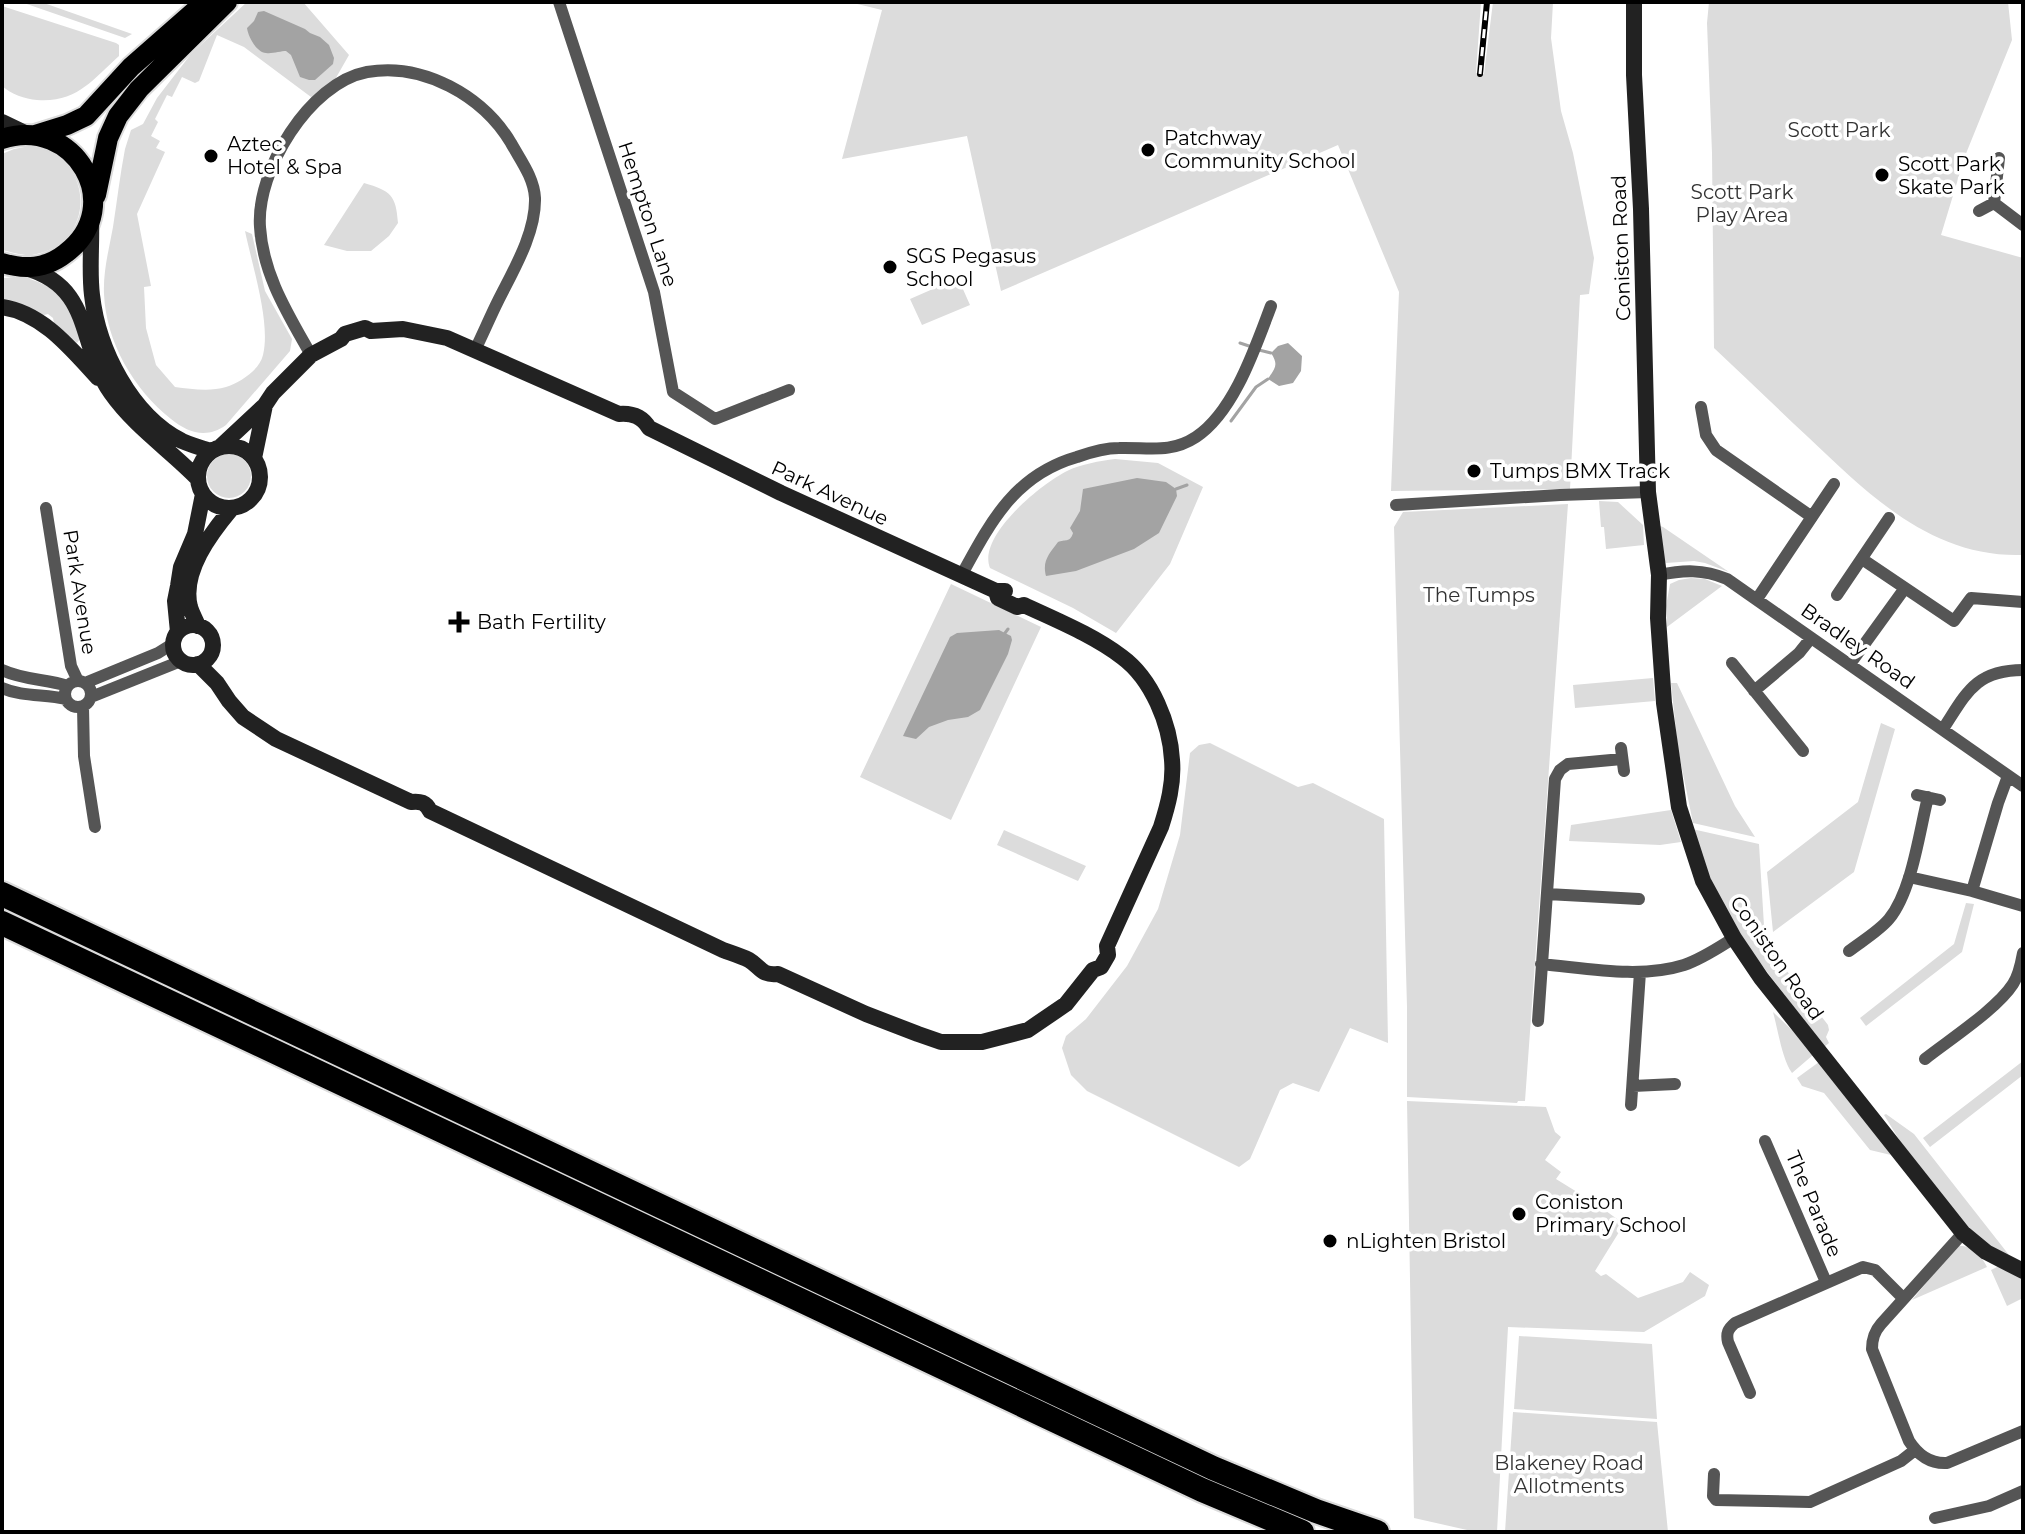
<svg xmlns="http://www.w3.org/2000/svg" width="2025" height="1534" font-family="Montserrat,sans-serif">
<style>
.green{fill:#dcdcdc}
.water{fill:#a3a3a3}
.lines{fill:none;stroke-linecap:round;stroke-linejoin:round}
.stream{stroke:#a3a3a3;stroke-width:3}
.primary-casing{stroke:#dbdbdb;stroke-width:24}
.highway-casing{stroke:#dbdbdb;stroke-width:28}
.street{stroke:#555;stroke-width:12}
.secondary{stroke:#222;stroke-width:16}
.primary{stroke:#000;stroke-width:20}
.highway{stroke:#000;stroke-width:24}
.rail-casing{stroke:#000;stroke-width:6}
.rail{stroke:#fff;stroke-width:3;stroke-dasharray:9;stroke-linecap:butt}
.poi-dot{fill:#000;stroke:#fff;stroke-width:3}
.labels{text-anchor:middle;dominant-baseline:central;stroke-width:7;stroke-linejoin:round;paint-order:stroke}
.park-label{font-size:20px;fill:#333;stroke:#fff}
.poi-label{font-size:20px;fill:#000;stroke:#fff;text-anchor:start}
.street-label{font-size:20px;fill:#000;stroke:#fff}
</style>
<rect width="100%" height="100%" fill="#fff"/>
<path class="green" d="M21,2H41L132,34L125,38Z
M247,2H303L349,55L333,83L311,97L244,47L217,35L199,81L195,83L182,77L172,97L167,95L155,119L158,122L151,136L160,141L156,148L165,152L137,214L151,286L144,287L146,328L156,365L175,387C191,389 210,392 226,387C240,382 259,371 263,355C271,323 252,265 245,231L252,234L265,291L292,339L290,351L226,425C207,439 188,433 171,419C134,390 106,342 104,294C103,271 109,249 113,227C117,201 120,175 125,149L131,130L143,124L157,98L191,54Z
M849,2H1481L1476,73L1484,74L1493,2H1553L1551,38L1561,111L1573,153L1594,258L1589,294L1580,295L1570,489L1391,491L1399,292L1338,145L1001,291L967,136L842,159L882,10Z
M1709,2H2008L2012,40L1965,156L1941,235L2023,258V555C1932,558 1869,495 1808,437C1776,407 1745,377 1714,348L1712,153L1707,23Z
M2,6L116,43L119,45V56C92,80 77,103 37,100C25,99 11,94 2,86Z
M30,146C96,155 98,245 32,255C23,256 11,252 2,250V154L14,149Z
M364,183C391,191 396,195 398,223L389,236L371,251H347L324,245Z
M21,277C39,280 60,291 70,308C75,317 77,329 80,339L77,343L54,323L53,318L48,314L44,315L33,310L2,301V278Z
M958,278L970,305L922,325L910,299Z
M207 476a22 22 0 1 1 44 0a22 22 0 1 1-44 0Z
M1115,459L1158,463L1203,487L1170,564L1116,633L1073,608L990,568C977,536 1041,484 1067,471C1081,464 1100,461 1115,459Z
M1599,501L1618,502L1643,525L1644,545L1606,549L1604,527H1601Z
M1568,504L1525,1101H1518L1517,1103L1407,1097V1007L1394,527L1403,512Z
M1660,526L1663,527L1729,572L1705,563L1694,561L1666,563L1664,561Z
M1691,578L1705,579L1722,586L1667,627L1666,606L1670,584L1679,580Z
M951,584L1041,627L951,820L860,777Z
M1653,678L1655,701L1575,708L1573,685Z
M1671,683H1677L1735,806L1755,837L1693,823L1678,749Z
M1881,723L1895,729L1854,872L1773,932L1767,872L1858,802Z
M1210,743L1298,787L1313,783L1384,819L1388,1043L1350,1028L1319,1092L1293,1083L1280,1090L1250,1159L1239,1167L1087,1091L1071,1075L1062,1048L1066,1036L1086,1019L1127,966L1158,909L1180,835L1190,753L1199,745Z
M1671,810L1681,842L1660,845L1569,841L1571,825Z
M1692,829L1759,844L1765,942L1828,1025L1829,1030L1826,1037L1829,1043L1824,1047L1755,956L1736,927L1714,889Z
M1004,830L1086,866L1078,881L997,845Z
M1966,903L1974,904L1962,952L1866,1026L1860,1018L1954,944Z
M1773,1012L1795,1033L1813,1055L1792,1073C1782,1059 1778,1030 1773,1012Z
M2023,1061V1075L1930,1147L1923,1138Z
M1819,1062L1891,1155L1870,1150L1824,1093L1802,1086L1797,1078Z
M1407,1101L1546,1107L1555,1132L1561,1137L1545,1160L1561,1172L1556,1179L1590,1200L1596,1211H1606L1624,1224L1595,1271L1601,1276L1606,1274L1638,1298L1683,1282L1690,1272L1709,1285L1705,1296L1644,1332L1508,1327L1497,1532H1476L1414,1518Z
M1886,1114L1914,1134L2009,1255L1988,1245L1964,1224L1900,1141L1884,1115Z
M1957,1246C1970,1244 1982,1256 1987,1267L1912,1300Z
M1999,1266L2023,1277V1298L2007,1306L1991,1270Z
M1519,1336L1652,1344L1657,1419L1514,1409Z
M1513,1412L1657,1422L1668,1532H1505Z"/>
<path class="water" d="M264,11L305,29L310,33L320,37L329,45L334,58L333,64L315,80H309L300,77L291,55L286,51C281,51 272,54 266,53C256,52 248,36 247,28L254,21L258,12Z
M1288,343L1302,356L1301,371L1293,383L1279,386L1268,379C1275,368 1279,365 1271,353L1278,346Z
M1137,478L1166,482L1176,489L1177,496L1159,533L1134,549L1076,571L1046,576C1042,561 1049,554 1058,542C1065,539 1070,543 1073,533L1070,528L1080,511L1083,489Z
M999,630L1011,636L1012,640L1008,654L980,710L968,717L948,720L929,727L916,739L903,736L950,637L957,633Z"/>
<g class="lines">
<path class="stream" d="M1240,343L1252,347
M1259,350L1271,353
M1231,421L1256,387L1268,379
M1176,489L1187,485
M1005,633L1008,629"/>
<g class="primary-casing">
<path id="primary" d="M35,135L67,125L86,116L131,67L205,2
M2,139C74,115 128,206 66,253C46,269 25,270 2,263
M96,195L108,138L118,116L139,89L227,2"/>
</g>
<g class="highway-casing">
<path id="highway" d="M2,894L1213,1468L1316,1511L1377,1532
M2,923L1202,1490L1302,1532"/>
</g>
<path class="street" d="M559,2L654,292L673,392L715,419L789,390
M1999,158L1994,203L2023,225
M1979,211L1994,203
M311,355C288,314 263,275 260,227C256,171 309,83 367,72C423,62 483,96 511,143C521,161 534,178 535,198C536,233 513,271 498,301C490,317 483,334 475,350
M1701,407L1706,435L1716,450L1812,517
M1396,505L1560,495L1648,492
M46,508L71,666L78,681
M1862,559L1954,621L1971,598L2023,602
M1659,575C1683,570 1703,569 1727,579L2023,786
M961,576C990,523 1014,475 1077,457C1091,452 1104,448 1119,448C1148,447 1170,454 1196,437C1234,412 1255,348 1271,306
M1837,595L1889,518
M1757,599L1834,484
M1732,663L1803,751
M1850,664L1905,588
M2,670C23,680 46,679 68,686
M65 694a13 13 0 1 1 26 0a13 13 0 1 1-26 0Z
M85,683L158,653L174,643
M2,688C22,697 45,694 66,699
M1754,691L1799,653L1811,638
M91,697L181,661
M83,707L84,756L95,827
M1943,729C1966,694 1975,670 2023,670
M1621,748L1624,771
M1917,795L1940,800
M1909,877L1972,891L2023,906
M1972,891L1998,803L2008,776
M1547,894L1639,899
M1849,951C1862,941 1879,931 1889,919C1912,891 1919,833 1928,797
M1541,964C1586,968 1640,979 1684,965C1702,959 1718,948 1734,938
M1538,1021L1555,779L1560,770L1568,764L1622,759
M1925,1059C1949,1040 1997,1009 2013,984C2019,975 2021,964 2023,953
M1633,1086L1675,1084
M1631,1105L1640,972
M1765,1141L1826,1282
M1963,1233L1881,1324C1874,1332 1872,1339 1872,1349L1909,1441C1918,1455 1930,1464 1947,1463L2023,1431
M1750,1393L1728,1342C1726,1333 1728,1329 1735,1323L1863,1267L1875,1270L1903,1298
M1714,1474L1713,1496L1716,1500L1810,1502L1901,1461L1915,1450
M1935,1518L1989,1506L2023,1491"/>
<path class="secondary" d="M1634,2V75L1641,209L1648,492L1659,575L1658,618L1664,703L1679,807L1703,881L1734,938L1761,978L1963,1233L1986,1252L2023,1271
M2,122L27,134
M91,221C92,246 89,271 92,295C98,349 131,415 182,441C191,445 201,448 211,451
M26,268C94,288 77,344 111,393C135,427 170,450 198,479
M2,307C43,313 72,350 98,378
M198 477a31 31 0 1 1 62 0a31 31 0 1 1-62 0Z
M221,446L265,405L273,393L311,355L341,339L345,334L365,328L371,331L403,329L447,338L619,414C632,413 642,416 649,428L781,493L996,591H1005
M254,458L265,405
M173 645a20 20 0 1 1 40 0a20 20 0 1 1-40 0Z
M198,626C196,620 192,614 190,607C181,572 211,533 232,508
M178,632L175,601L178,586L181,567L195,534L203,494
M198,664L217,683L229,701L243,717L276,739L411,802C420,801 426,802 430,811L723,950C731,953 741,956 749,960C761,967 761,976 778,974L866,1014L918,1034L941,1042H982L1028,1030L1066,1004L1093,970L1101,967L1108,955L1107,946L1161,827C1168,805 1174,783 1172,760C1170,724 1152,679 1122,657C1093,635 1058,621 1024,605L1017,607L998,598L996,591"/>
<use href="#primary" class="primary"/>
<use href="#highway" class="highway"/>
<g class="rail-casing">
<path id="rail" d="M1480,74L1487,2"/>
</g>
<use href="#rail" class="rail"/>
</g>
<g class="poi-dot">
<circle cx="1148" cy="150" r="8"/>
<circle cx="211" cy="156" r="8"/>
<circle cx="1882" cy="175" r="8"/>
<circle cx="890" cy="267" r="8"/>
<circle cx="1474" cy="471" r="8"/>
<path d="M455 610h8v8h8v8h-8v8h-8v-8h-8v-8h8z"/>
<circle cx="1519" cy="1214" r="8"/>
<circle cx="1330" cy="1241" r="8"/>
</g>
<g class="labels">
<g class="park-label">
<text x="1839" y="130">Scott Park</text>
<text x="1742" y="192">Scott Park<tspan x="1742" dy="23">Play Area</tspan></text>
<text x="1479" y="595">The Tumps</text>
<text x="1569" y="1463">Blakeney Road<tspan x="1569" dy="23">Allotments</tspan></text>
</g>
<g class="poi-label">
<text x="1164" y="138">Patchway<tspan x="1164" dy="23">Community School</tspan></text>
<text x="227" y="144">Aztec<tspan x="227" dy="23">Hotel &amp; Spa</tspan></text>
<text x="1898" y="164">Scott Park<tspan x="1898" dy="23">Skate Park</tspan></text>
<text x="906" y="256">SGS Pegasus<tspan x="906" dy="23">School</tspan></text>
<text x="1490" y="471">Tumps BMX Track</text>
<text x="477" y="622">Bath Fertility</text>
<text x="1535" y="1202">Coniston<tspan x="1535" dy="23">Primary School</tspan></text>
<text x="1346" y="1241">nLighten Bristol</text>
</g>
<g class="street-label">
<text transform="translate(648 214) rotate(72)">Hempton Lane</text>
<text transform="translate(1621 248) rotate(-92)">Coniston Road</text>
<text transform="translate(830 493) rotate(25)">Park Avenue</text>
<text transform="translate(80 592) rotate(81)">Park Avenue</text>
<text transform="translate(1858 646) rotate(35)">Bradley Road</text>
<text transform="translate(1777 958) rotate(55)">Coniston Road</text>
<text transform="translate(1814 1204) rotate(67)">The Parade</text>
</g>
</g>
<rect width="2025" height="1534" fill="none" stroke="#000000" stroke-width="8"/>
</svg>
